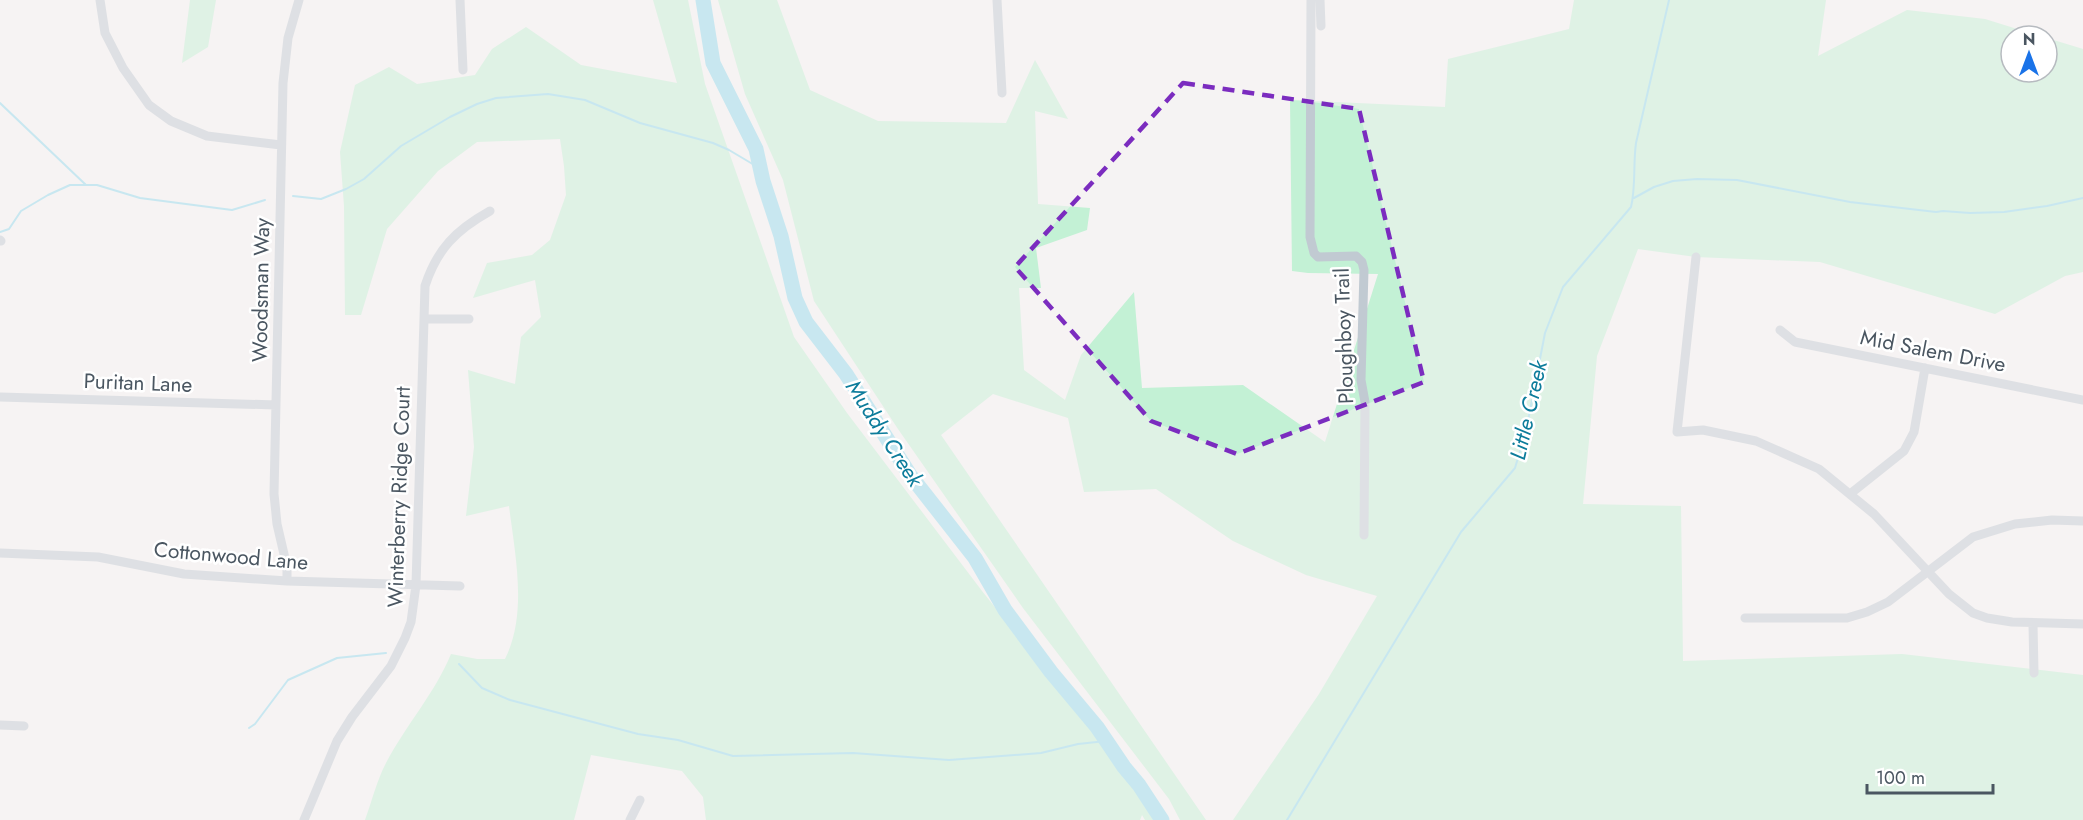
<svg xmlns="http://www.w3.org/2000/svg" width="2083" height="820" font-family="Jost,sans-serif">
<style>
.green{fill:#c3f1d5}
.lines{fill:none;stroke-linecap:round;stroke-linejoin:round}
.stream{stroke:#90daee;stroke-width:2}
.river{stroke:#90daee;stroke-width:15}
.minor{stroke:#c1cad2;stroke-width:9}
.marked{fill:none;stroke:#7b2cbf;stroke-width:4.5;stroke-dasharray:12 8;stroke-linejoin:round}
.labels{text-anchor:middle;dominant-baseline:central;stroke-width:5;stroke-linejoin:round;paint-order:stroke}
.street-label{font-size:21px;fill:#4a5661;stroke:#fff}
.water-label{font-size:22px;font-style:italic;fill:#0c7c9b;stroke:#fff}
</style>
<rect width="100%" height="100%" fill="#f5f3f3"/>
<path class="green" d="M190,0H216L208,47L182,63Z
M653,0H688L705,84L794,337L847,413L982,591L1096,734L1155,820H1145L1142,815L1140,820H706L703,797L682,771L591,755L574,820H365C372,801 377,780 386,763C406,725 435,693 451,654L477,659H505C528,614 515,554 509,506L466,516L474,447L468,370L515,384L521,337L541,317L535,280L473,298L487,263L532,255L550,240L566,195L564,166L560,139L477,142L438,171L387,229L361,315H345L344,206L340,152L355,85L389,67L417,84L475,75L492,49L526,27L581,65L677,83Z
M718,0H777L810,90L878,121L1006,123L1035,60L1068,119L1035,111L1038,204L1090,208L1087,230L1036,248L1041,288H1019L1024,370L1065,400L1081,355L1134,292L1142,388L1243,385L1325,442L1378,274L1308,273L1292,271L1290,100L1445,107L1448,59L1569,29L1574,0H1826L1818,56L1907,10L1985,19L2040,36H2011V72H2047V38L2083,49V272L2065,276L1995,314L1820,262L1696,257L1638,249L1597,356L1583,504L1681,506L1683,661L1902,654L2083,675V820H1233L1319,694L1377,596L1306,575L1233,541L1156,489L1084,492L1068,418L993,394L941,435L1206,820H1180L1169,799L1023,608L898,429L814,301L783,180L745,94Z"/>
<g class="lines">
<path class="stream" d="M0,103L86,185
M293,196L321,199L346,189L364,179L401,146L450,117L477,104L496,98L548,94L585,100L640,123L713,143L729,150L761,169
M1634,198L1654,187L1673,181L1697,179L1737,180L1850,202L1936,212L1943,211L1970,213L2004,212L2047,206L2083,198
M0,232L9,229L21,211L48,195L70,185H97L140,198L232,210L265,200
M459,664L482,688L510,700L638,734L678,740L733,756L853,753L949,760L1041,753L1078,744L1106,741
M249,728L255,724L288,680L337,658L386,653
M1287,820L1461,532L1515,468L1526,431L1545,333L1563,287L1631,207C1636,187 1633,164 1636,143L1669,0"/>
<path class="river" d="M703,0L713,63L756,149L763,181L781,236L795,298L806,322L846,374L910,475L975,558L1005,610L1051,672L1097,727L1124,767L1139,785L1162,820"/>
<path class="minor" d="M100,0L105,33L123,68L149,105L171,121L207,136L281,145
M460,0L463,70
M997,0L1002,93
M1311,0L1310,237L1314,253L1318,257L1356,256L1362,262L1364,270L1361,380L1365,402L1364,535
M1320,0L1321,26
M0,240L1,241
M1696,257L1677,432L1703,430L1756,441L1819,469L1874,514L1949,594L1973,613L1987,618L2012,622L2083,624
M424,319H469
M1780,330L1795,342L2083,400
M0,397L276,405
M1850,494L1904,451L1914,432L1925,368
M0,553L98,557L184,574L287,581L460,586
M287,581V567L277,524L274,494L283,83L288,38L299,0
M1745,618H1847L1867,612L1888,602L1973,537L2015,524L2052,520L2083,521
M2033,624L2034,673
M0,725L24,726
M304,820L337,741L352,717L391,666L405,638L411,622L416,585L425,286C437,249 456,230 490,211
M630,820L640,800"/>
</g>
<path d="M0 0H2083V820H0ZM1183,83L1359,109L1424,382L1237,454L1151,421L1015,267Z" fill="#f5f3f3" fill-opacity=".55" fill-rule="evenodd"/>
<path class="marked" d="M1183,83L1359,109L1424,382L1237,454L1151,421L1015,267Z"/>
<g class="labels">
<g class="street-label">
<text transform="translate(261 290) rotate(-89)">Woodsman Way</text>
<text transform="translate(1344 336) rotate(-92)">Ploughboy Trail</text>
<text transform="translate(1933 351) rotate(11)">Mid Salem Drive</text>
<text transform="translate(138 383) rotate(2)">Puritan Lane</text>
<text transform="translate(399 497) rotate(-88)">Winterberry Ridge Court</text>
<text transform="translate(231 556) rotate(5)">Cottonwood Lane</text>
</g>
<g class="water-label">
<text transform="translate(1528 410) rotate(-77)">Little Creek</text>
<text transform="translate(885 433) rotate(57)">Muddy Creek</text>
</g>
</g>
<g transform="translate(2029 54)"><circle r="28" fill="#ffffff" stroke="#b7bbc0" stroke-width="1.5"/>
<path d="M0-4.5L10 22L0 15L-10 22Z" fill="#1a73e8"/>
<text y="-9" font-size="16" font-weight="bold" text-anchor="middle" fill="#4a5661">N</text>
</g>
<path d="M1867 784v9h126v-9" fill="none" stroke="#4a5661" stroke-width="3"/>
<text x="1876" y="784" font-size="18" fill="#4a5661" stroke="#ffffff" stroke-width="4.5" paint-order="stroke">100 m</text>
</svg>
